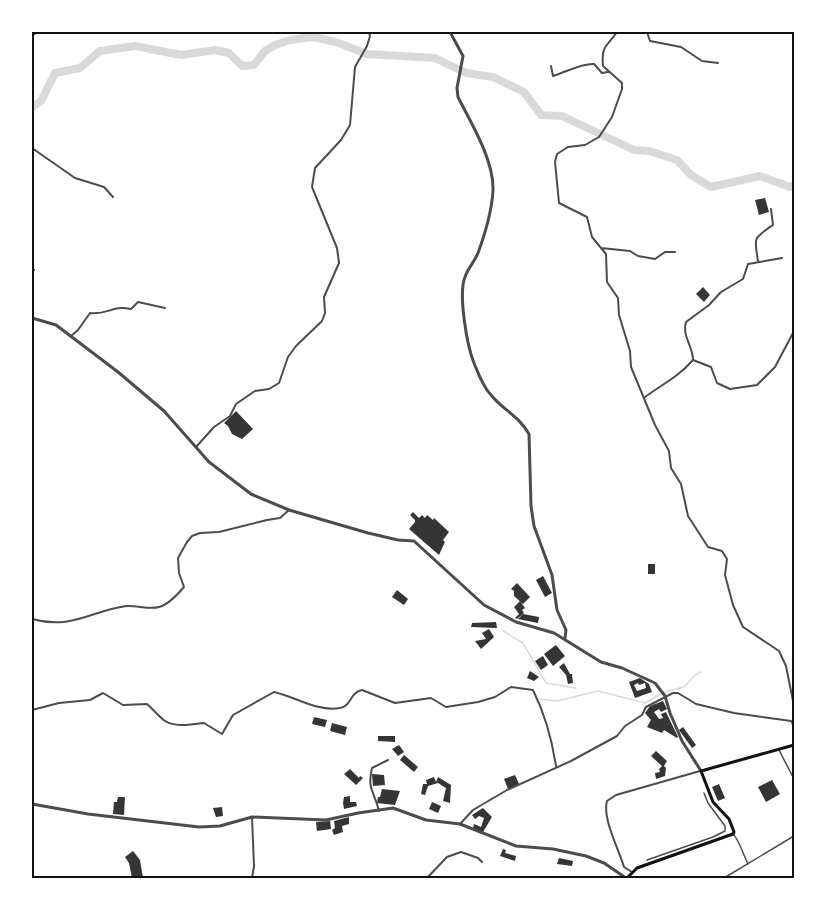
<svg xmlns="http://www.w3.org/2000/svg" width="826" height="910" font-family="Raleway,sans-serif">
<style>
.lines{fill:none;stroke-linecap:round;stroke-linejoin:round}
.stream{stroke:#d9d9d9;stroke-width:1.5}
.river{stroke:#d9d9d9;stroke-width:8}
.building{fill:#353535;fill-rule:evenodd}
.pedestrian{stroke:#4c4c4c;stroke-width:1.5}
.minor{stroke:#4c4c4c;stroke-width:2}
.tertiary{stroke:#4c4c4c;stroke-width:3}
.secondary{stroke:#111;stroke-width:3}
.neatline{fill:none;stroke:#111;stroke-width:2}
</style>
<rect width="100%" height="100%" fill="#fff"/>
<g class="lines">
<path class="stream" d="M503,631L523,643L546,683L576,688
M540,699L557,701L598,691L645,703L664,692L684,687L695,675L701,672"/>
<path class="river" d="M32,107L41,101L55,73L80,68L100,51L135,46L181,55L215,50L229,53L242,66L254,65L265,51L275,45L290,40L313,37L336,42L367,54L435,58L466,73L493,77L524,92L541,115L562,116L634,150L649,151L677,160L691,175L711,187L760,176L790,187L794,185"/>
</g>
<path class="building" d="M765,198L769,212L759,215L755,200Z
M703,287L710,295L704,302L696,294Z
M236,411L253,429L242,439L232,434L228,426L224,423Z
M413,512L419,518L422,515L425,518L427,515L433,520L434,518L449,532L443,540L445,542L439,555L409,529L415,522V520L410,515Z
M648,564H655V574H648Z
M543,576L552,593L545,597L536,580Z
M517,583L530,597L523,604L514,596V591L511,589Z
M397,590L408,599L404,605L392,597Z
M520,601L525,608L522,610L524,613L517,619L515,618L519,614L514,607Z
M523,614L539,617L538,623L518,619Z
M496,622L497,628L471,627L472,623Z
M489,629L494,637L481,649L475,641L486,639L482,633Z
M556,645L565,656L553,666L544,654Z
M543,656L548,665L541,670L535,661Z
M564,663L570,674H572L573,683L568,684L566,675L559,667Z
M530,671L539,677L534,681L527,678Z
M640,678L649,684L652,692L635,698L629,682ZM638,683L639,685L645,683L646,688L637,691L634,685Z
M663,701L667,709L661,712L659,709L654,712L659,719L663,718L661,714L666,712L678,737L677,738L664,730L662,733L647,727L651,720L645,713L650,706Z
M314,717L327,720L325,727L312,724Z
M332,723L347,727L345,735L330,731Z
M683,727L696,745L692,748L679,730Z
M378,736H395V742L378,741Z
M399,745L404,752L398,756L392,749Z
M656,751L667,761L664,766L666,768L665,776L656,779L655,773L660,772L659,769L662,766L651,756Z
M404,755L418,767L414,772L400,760Z
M350,769L359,778L360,776L363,778L356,785L344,774Z
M372,774L384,775L385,785L373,786Z
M515,775L519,784L508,789L504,779Z
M434,777L436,782L438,777L451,785L450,803L443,801L446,788L438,783L428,786L425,795L421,794L423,784H427L426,780Z
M772,780L780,794L766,802L758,787Z
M719,784L725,798L718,801L712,787Z
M382,789L400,791L395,805L377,803L378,797H380Z
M350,796V802H356L357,806L344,809L343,803L344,797Z
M118,797H125L124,815L113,814L114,802H117Z
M432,802L441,806L438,813L429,809Z
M222,807L223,816L216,817L213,808Z
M483,808L492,817L483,832L473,828L474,824L481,827L484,818L479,816L475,819L472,815Z
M349,817V824L342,826L343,832L334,835L332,830L335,828L334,821Z
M330,821L331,829L317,831L316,822Z
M503,849L506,850L505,853L516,856L515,861L500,856Z
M133,851L140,860L143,878H132L129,863L125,857Z
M559,858L573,861L572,866L557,864Z"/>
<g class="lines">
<path class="pedestrian" d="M779,750L794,779
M733,834C738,838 744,856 748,864
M647,860L713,837L725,831V826L708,803L704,793
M724,878L794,836"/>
<path class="minor" d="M617,32C607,47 601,45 603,66L622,83V89L612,117L599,137L585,145L568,147L557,154L555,162L559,203L587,217L592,237L606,254L607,282L618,298L619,315L630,351L631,367L655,425L669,451L671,468L681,484L688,516L708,547L722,551L727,559L725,575L733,605L743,627L779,651L786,666L794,706
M631,32H638
M647,32L650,41L681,47L702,61L718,63
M551,66L553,76C566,72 582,63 594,64L602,73L608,72
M32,148L75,178L104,187L113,197
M601,248L630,251L638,256L655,259L665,252H675
M758,261C754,236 753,239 773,225L771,209
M32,270H34
M71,336L78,330L90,313C108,315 112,305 131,309L138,302L165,308
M693,360L711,367L717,383L730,389L757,385L775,367L794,331
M645,397C664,383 677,378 693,360C693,346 682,337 686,322L709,305L721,292L743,279L748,264L782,258
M196,447L214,427L230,416L236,404L255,391L269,389L279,383L288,357L296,346L322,321L325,313L324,297L339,263L337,248L312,187L315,168L341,140L350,125L355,67L367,46L370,36L369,32
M32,619C72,630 90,611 126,606C137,605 149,610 159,607C168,605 178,594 184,587L179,573L178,558L187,542L192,536L200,533L219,532L267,520L280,518L289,510
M32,710L59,703L90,700L103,693L123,705L147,704C153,709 159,717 165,721C176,728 193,724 204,723L222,734L233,715L274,692C296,697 317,712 340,708C352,706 349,693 362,690L395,703L431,698L446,707L478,702L495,697L511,687L533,690C545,714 552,740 556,766
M379,811C374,790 367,790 372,768L388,760
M460,824L473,810L507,790L571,761L617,736L625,726L642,715L646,707L673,693H678L696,704L734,713L791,721L794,726
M632,872L624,867C619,850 602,818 607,801L616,795L700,771
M252,878L254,866L252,817
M427,878L447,857L461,852L478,858L482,862"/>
<path class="tertiary" d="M450,32L463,56L457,88L458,97C471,123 494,160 493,190C492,210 485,234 478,253C475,261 468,268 465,277C458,294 467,346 474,363C478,373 483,387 491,395C503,410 518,415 529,434L531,506L534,526L552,575L557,610L566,630L565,638
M32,318L56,325L118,372L164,411L209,462L251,494L289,510L368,533L398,540L414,541L484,605L516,622L554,633L601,662L622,668L655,683L665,696L670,713L682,741L701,771
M32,804L88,814L199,827L220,826L252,817L326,820L358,813L393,808L426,820L460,824L516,846L553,849L586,856L604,863L626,878"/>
<path class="secondary" d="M32,34L37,32
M627,878L637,868L733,834L734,832L729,819L713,802L701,771L794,745"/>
</g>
<rect width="826" height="910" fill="none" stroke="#ffffff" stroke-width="66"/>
<rect x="33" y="33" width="760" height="844" class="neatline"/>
</svg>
